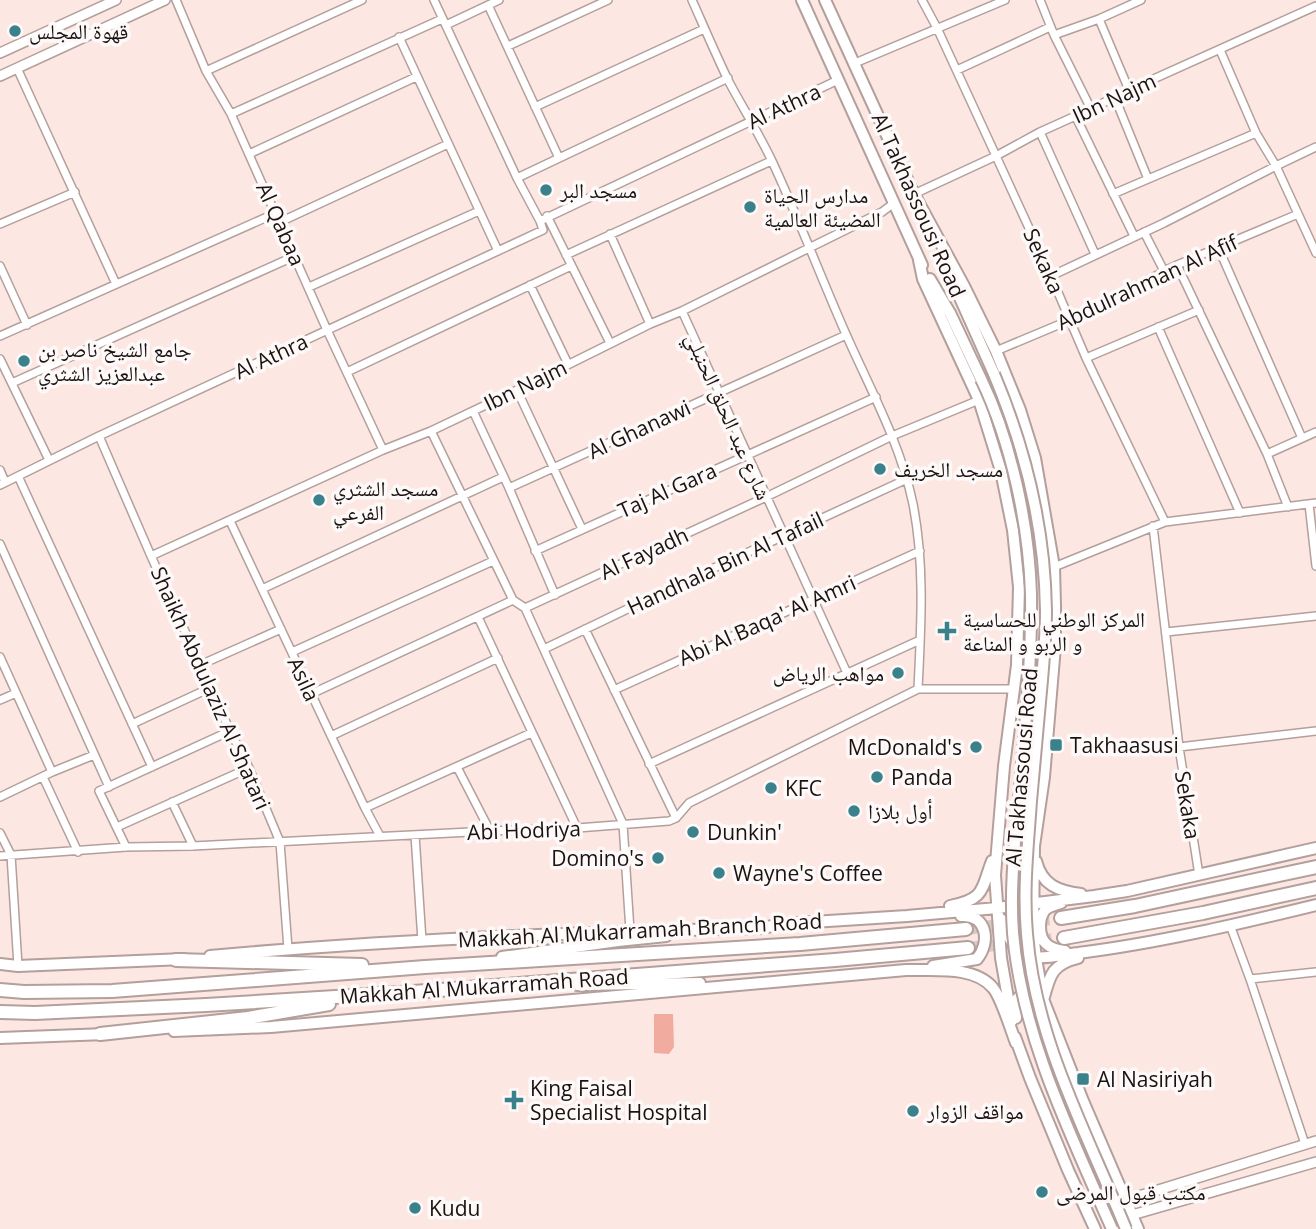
<svg xmlns="http://www.w3.org/2000/svg" width="1316" height="1229" font-family="'Open Sans','Noto Naskh Arabic',sans-serif">
<style>
.park{fill:#f1ac9f}
.lines{fill:none;stroke-linecap:round;stroke-linejoin:round}
.motorway-tunnel{stroke:#dbc7c4;stroke-width:12;stroke-dasharray:12 6;stroke-linecap:butt}
.minor-casing{stroke:#b39f9b;stroke-width:10}
.tertiary-casing{stroke:#b39f9b;stroke-width:12}
.primary-casing{stroke:#b39f9b;stroke-width:14}
.motorway-casing{stroke:#b39f9b;stroke-width:16}
.minor{stroke:#fff;stroke-width:7}
.tertiary{stroke:#fff;stroke-width:9}
.primary{stroke:#fff;stroke-width:10}
.motorway{stroke:#fff;stroke-width:12}
.primary-bridge-casing{stroke:#b39f9b;stroke-width:14;stroke-linecap:butt}
.primary-bridge{stroke:#fff;stroke-width:10}
.poi-dot{fill:#3a818b;stroke:#fdf9f8;stroke-width:2.5}
.labels{text-anchor:middle;dominant-baseline:central;stroke-width:7;stroke-linejoin:round;paint-order:stroke}
.poi-label{font-size:21px;fill:#1a1211;stroke:#fdf9f8;text-anchor:start}
.street-label{font-size:21px;fill:#1a1211;stroke:#fdf9f8}
</style>
<rect width="100%" height="100%" fill="#fde7e3"/>
<path class="park" d="M654,1014H673L674,1047L669,1054L654,1053Z"/>
<g class="lines">
<path class="motorway-tunnel" d="M966,929L1061,918
M968,948L1064,938"/>
<g class="minor-casing">
<path id="minor" d="M176,0L206,71L231,114L327,330L383,450
M692,0C704,27 716,55 729,82C743,108 759,134 772,161C798,217 820,275 845,332C870,389 900,442 913,504C925,565 921,627 918,689
M922,0L937,28L996,156L1051,276L1086,358L1165,522
M1040,0L1054,35L1091,109
M488,5L559,158
M1099,19L1129,90
M446,25L499,0
M1054,35L1099,19L1141,0
M399,37L498,251
M508,46L608,0
M1220,50L1256,133L1276,166L1316,253
M855,63L1005,0
M17,68L116,284
M957,70L1050,27
M206,71L362,0
M1115,98L1148,179
M535,107L704,29
M231,114L442,19
M1075,115L1134,236
M1040,132L1095,254
M249,154L416,77
M517,178L728,78
M914,194L996,156L1040,132L1091,109L1129,90L1316,6
M1113,194L1256,133
M547,216L610,343
M540,221L838,80
M280,222L448,144
M0,224L75,192
M1144,232L1164,271L1177,265L1267,454L1288,507
M610,234L650,324
M1218,247L1302,438
M566,255L771,161
M0,266L27,325
M1051,276L1164,223L1276,166L1316,147
M530,285L568,364
M309,287L479,211
M682,311L847,673
M1158,327L1240,513
M0,336L276,213
M996,351L1070,320L1177,265L1298,214
M1086,358L1199,310
M0,359L49,460
M347,372L571,266
M12,383L295,256
M517,390L582,529
M473,411L509,488L555,595
M431,431L513,600L525,608L766,497L892,436L979,400
M99,436L151,556L230,731L249,768L280,842L288,949
M1267,454L1316,432
M0,470L5,482
M18,476L152,767
M0,485L99,436L543,230L540,221L517,178L434,0
M509,488L846,335
M1309,504L1316,566
M230,521L365,808L380,836
M1153,526L1179,747L1199,875
M0,544L109,787
M535,551L876,397
M151,556L383,450L431,431L517,390L650,324L682,311L809,248L882,212L894,203
M1054,567L1165,522L1316,503
M262,589L503,477
M525,608L623,824L630,931
M478,617L577,828
M585,629L676,818
M1166,632L1316,616
M544,649L688,580L907,479
M292,652L493,561
M0,657L52,772
M200,665L281,629
M614,690L920,551
M311,694L513,600
M0,700L16,693
M132,724L210,688
M331,736L498,658
M1179,747L1316,731
M649,764L920,640
M457,767L490,831
M43,777L78,852
M0,797L52,772L94,755
M172,802L193,846
M365,808L531,733
M117,827L249,768
M0,833L11,855L18,966
M415,835L422,941
M126,847L99,791L230,731
M0,856L126,847L193,846L490,831L577,828L669,821L676,818L689,803L918,689H1015
M1230,925L1250,979L1305,1144
M1250,979L1316,972"/>
</g>
<g class="tertiary-casing">
<path id="tertiary" d="M0,53L116,0
M0,76L165,0
M1126,1200L1316,1141
M1132,1215L1316,1162"/>
</g>
<g class="primary-casing">
<path id="primary" d="M802,0L922,265
M825,0L916,199
M914,194L964,286L996,351L1020,410L1035,458L1054,567L1055,605V646L1044,777L1034,846L1033,933L1036,958L1043,999L1083,1101L1138,1229
M919,260L923,279L979,400L1001,471L1013,530L1019,587L1017,665L1004,766L995,875L1001,958L1012,1021
M944,262L994,374
M930,279L950,313L981,379
M1036,861C1042,885 1058,891 1081,894
M1061,903C1055,905 1049,906 1045,910C1042,914 1040,921 1040,926C1040,943 1049,949 1065,951
M950,906C986,899 981,889 992,861
M1001,919C1008,937 1014,953 1035,957C1046,959 1066,954 1078,953C1158,943 1238,924 1316,905
M210,956C394,939 579,932 763,928L781,924L907,916L997,908L1094,896L1127,891L1316,848
M502,957L618,941L666,936
M0,964L18,966L184,959
M933,966L977,959C991,942 987,914 961,916
M577,985L700,983
M1044,997C1050,974 1053,964 1078,958
M1016,1018L1017,999C1025,990 1035,992 1043,999
M174,1031L271,1027L906,970C933,971 974,965 993,988C1001,997 1011,1030 1016,1043
M1015,1037L1030,1078L1068,1170L1095,1229
M0,1038L106,1034"/>
</g>
<g class="motorway-casing">
<path id="motorway" d="M1061,918L1135,906L1316,867
M1064,938L1203,913L1316,888
M176,960L362,965
M0,990L24,992L112,991L425,967L800,944L966,929
M0,1012L35,1013L206,1005L400,993L835,960L968,948
M100,1034L248,1018L329,1004"/>
</g>
<use href="#minor" class="minor"/>
<use href="#tertiary" class="tertiary"/>
<use href="#primary" class="primary"/>
<use href="#motorway" class="motorway"/>
<g class="primary-bridge-casing">
<path id="primary-bridge" d="M994,374C1026,450 1045,529 1046,611C1046,634 1044,657 1042,680C1038,720 1035,761 1031,801C1028,846 1023,889 1027,934C1035,1039 1087,1133 1126,1229
M981,379C1011,441 1029,525 1031,594C1032,654 1026,715 1021,775C1017,828 1009,880 1013,933C1022,1037 1071,1135 1112,1229"/>
</g>
<use href="#primary-bridge" class="primary-bridge"/>
</g>
<g class="poi-dot">
<circle cx="15" cy="31" r="7"/>
<circle cx="546" cy="190" r="7"/>
<circle cx="750" cy="207" r="7"/>
<circle cx="24" cy="361" r="7"/>
<circle cx="880" cy="469" r="7"/>
<circle cx="319" cy="500" r="7"/>
<path d="M943.5 620.5h7v7h7v7h-7v7h-7v-7h-7v-7h7z"/>
<circle cx="898" cy="673" r="7"/>
<rect x="1049" y="738" width="14" height="14" rx="3.5"/>
<circle cx="976" cy="747" r="7"/>
<circle cx="877" cy="777" r="7"/>
<circle cx="771" cy="788" r="7"/>
<circle cx="854" cy="811" r="7"/>
<circle cx="693" cy="832" r="7"/>
<circle cx="658" cy="858" r="7"/>
<circle cx="719" cy="873" r="7"/>
<rect x="1076" y="1072" width="14" height="14" rx="3.5"/>
<path d="M510.5 1089.5h7v7h7v7h-7v7h-7v-7h-7v-7h7z"/>
<circle cx="913" cy="1111" r="7"/>
<circle cx="1042" cy="1192" r="7"/>
<circle cx="415" cy="1208" r="7"/>
</g>
<g class="labels">
<g class="poi-label">
<text x="29" y="31">قهوة المجلس</text>
<text x="560" y="190">مسجد البر</text>
<text x="764" y="195">مدارس الحياة<tspan x="764" dy="24">المضيئة العالمية</tspan></text>
<text x="38" y="349">جامع الشيخ ناصر بن<tspan x="38" dy="24">عبدالعزيز الشثري</tspan></text>
<text x="894" y="469">مسجد الخريف</text>
<text x="333" y="488">مسجد الشثري<tspan x="333" dy="24">الفرعي</tspan></text>
<text x="963" y="619">المركز الوطني للحساسية<tspan x="963" dy="24">و الربو و المناعة</tspan></text>
<text x="884" y="673" text-anchor="end">مواهب الرياض</text>
<text x="1070" y="745">Takhaasusi</text>
<text x="962" y="747" text-anchor="end">McDonald's</text>
<text x="891" y="777">Panda</text>
<text x="785" y="788">KFC</text>
<text x="868" y="811">أول بلازا</text>
<text x="707" y="832">Dunkin'</text>
<text x="644" y="858" text-anchor="end">Domino's</text>
<text x="733" y="873">Wayne's Coffee</text>
<text x="1097" y="1079">Al Nasiriyah</text>
<text x="530" y="1088">King Faisal<tspan x="530" dy="24">Specialist Hospital</tspan></text>
<text x="927" y="1111">مواقف الزوار</text>
<text x="1056" y="1192">مكتب قبول المرضى</text>
<text x="429" y="1208">Kudu</text>
</g>
<g class="street-label">
<text transform="translate(1114 98) rotate(-25)">Ibn Najm</text>
<text transform="translate(784 106) rotate(-25)">Al Athra</text>
<text transform="translate(919 205) rotate(66)">Al Takhassousi Road</text>
<text transform="translate(281 224) rotate(66)">Al Qabaa</text>
<text transform="translate(1044 261) rotate(66)">Sekaka</text>
<text transform="translate(1147 282) rotate(-25)">Abdulrahman Al Afif</text>
<text transform="translate(271 356) rotate(-25)">Al Athra</text>
<text transform="translate(525 385) rotate(-26)">Ibn Najm</text>
<text transform="translate(729 416) rotate(66)">شارع عبد الحلق الحنبلي</text>
<text transform="translate(639 429) rotate(-25)">Al Ghanawi</text>
<text transform="translate(667 490) rotate(-24)">Taj Al Gara</text>
<text transform="translate(644 553) rotate(-25)">Al Fayadh</text>
<text transform="translate(725 563) rotate(-25)">Handhala Bin Al Tafail</text>
<text transform="translate(767 620) rotate(-24)">Abi Al Baqa' Al Amri</text>
<text transform="translate(304 679) rotate(65)">Asila</text>
<text transform="translate(211 688) rotate(66)">Shaikh Abdulaziz Al Shatari</text>
<text transform="translate(1021 767) rotate(-85)">Al Takhassousi Road</text>
<text transform="translate(1188 805) rotate(81)">Sekaka</text>
<text transform="translate(524 830) rotate(-2)">Abi Hodriya</text>
<text transform="translate(640 930) rotate(-3)">Makkah Al Mukarramah Branch Road</text>
<text transform="translate(484 986) rotate(-4)">Makkah Al Mukarramah Road</text>
</g>
</g>
</svg>
